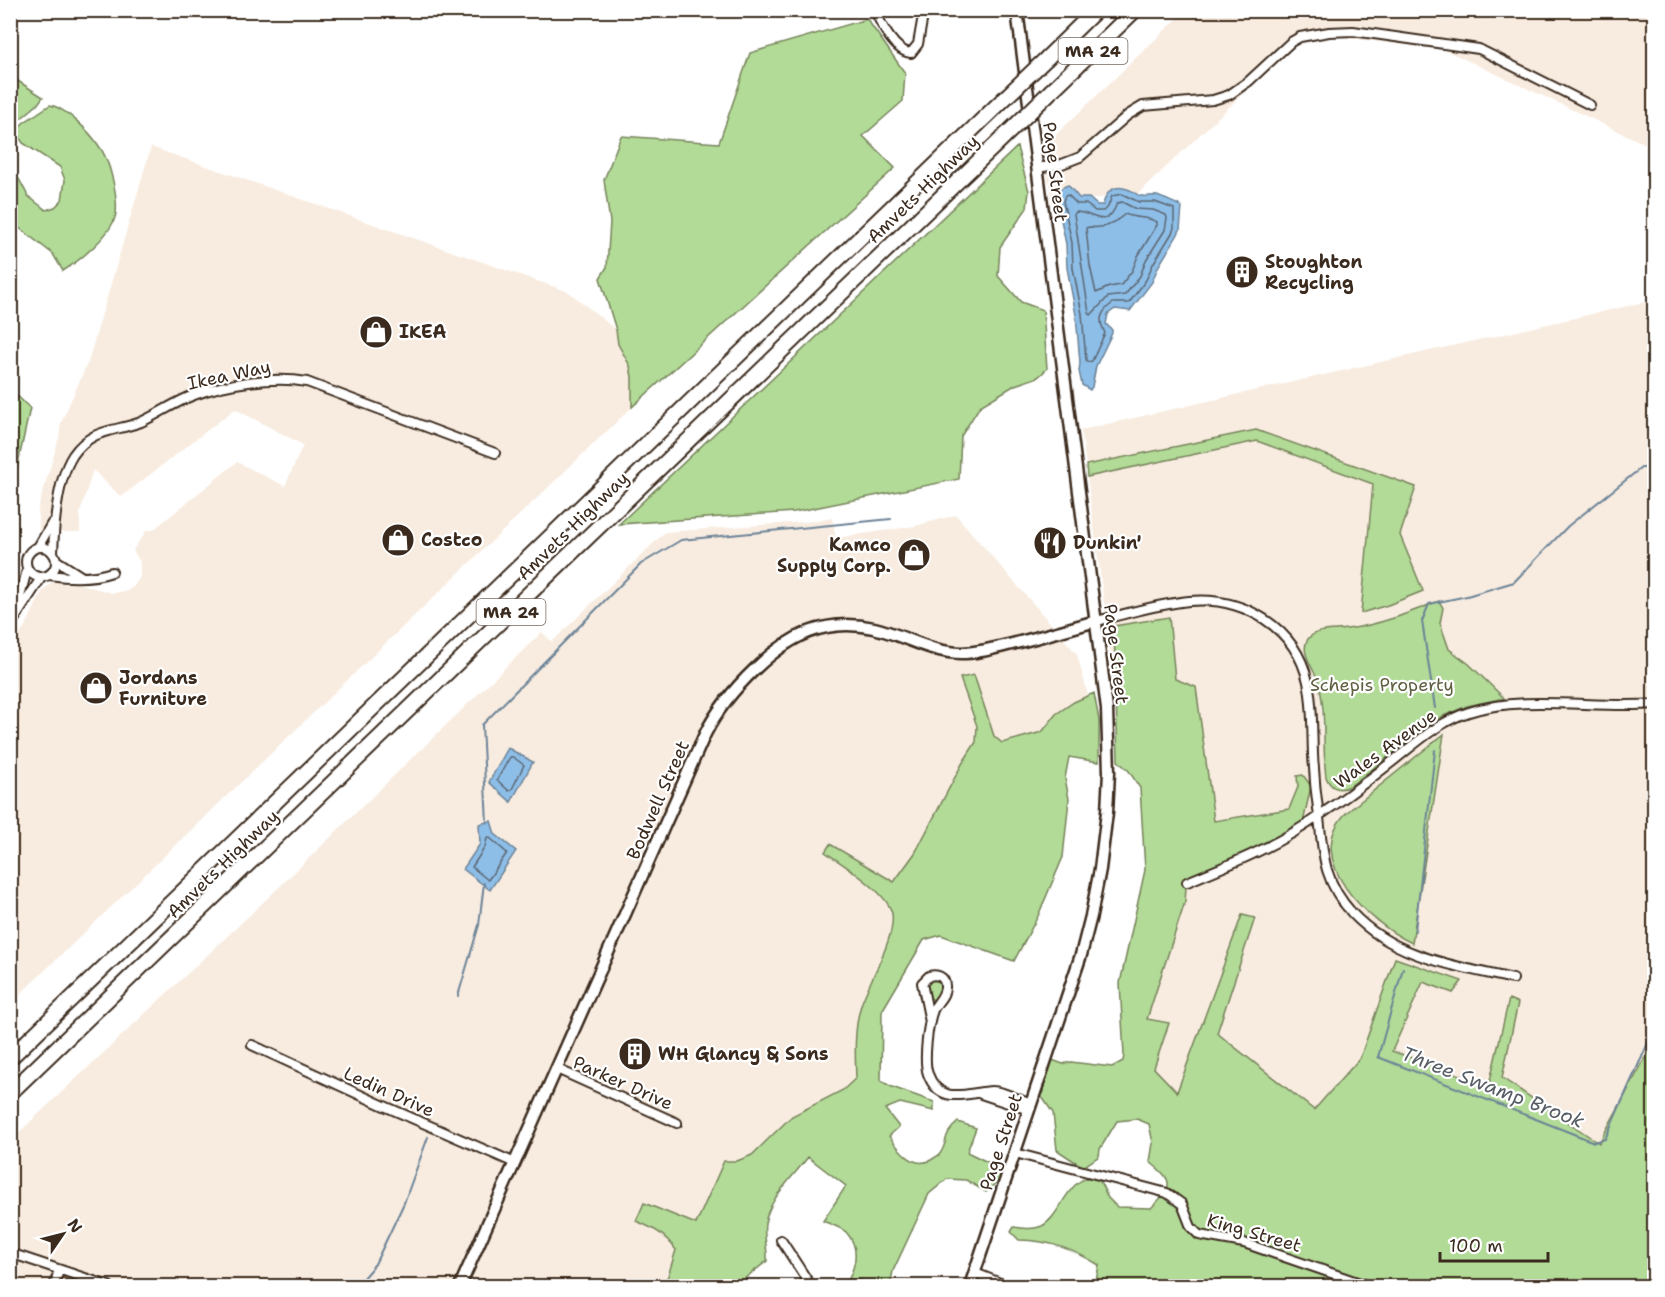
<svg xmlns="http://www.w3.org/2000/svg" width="1665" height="1297" font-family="'Shantell Sans',sans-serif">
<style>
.built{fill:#f8ece0;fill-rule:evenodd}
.green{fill:#b2db97;stroke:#76825a;stroke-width:1.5}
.water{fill:#8dbee8;stroke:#6c8397;stroke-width:1.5}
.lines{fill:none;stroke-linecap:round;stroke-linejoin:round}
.shore{stroke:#5c656f;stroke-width:1.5}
.stream{stroke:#6c8397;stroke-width:2}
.street-casing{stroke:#3b2a1e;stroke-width:12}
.secondary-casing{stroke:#3b2a1e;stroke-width:15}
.highway-casing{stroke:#3b2a1e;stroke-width:18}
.street{stroke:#fff;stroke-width:8}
.secondary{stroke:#fff;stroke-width:10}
.highway{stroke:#fff;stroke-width:14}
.highway-bridge-casing{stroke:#3b2a1e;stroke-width:18;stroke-linecap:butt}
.highway-bridge{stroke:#fff;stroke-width:14}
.labels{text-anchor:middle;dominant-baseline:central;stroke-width:4.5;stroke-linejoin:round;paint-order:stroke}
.shield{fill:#fff;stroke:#766a62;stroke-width:1.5}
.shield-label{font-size:16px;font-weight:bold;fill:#3b2a1e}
.street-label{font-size:18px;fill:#3b2a1e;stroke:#fff}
.poi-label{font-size:18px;font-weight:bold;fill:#3b2a1e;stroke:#fff;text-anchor:start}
.park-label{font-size:18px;fill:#5f5f42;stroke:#fff}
.water-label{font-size:20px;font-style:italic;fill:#585e65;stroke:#fff}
</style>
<rect width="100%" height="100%" fill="#fff"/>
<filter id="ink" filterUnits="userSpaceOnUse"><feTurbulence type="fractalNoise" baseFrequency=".0167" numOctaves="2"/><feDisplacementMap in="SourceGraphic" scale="12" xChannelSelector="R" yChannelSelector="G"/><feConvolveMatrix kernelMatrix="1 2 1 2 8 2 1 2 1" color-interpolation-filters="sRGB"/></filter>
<g filter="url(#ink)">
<path class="built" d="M1185,11H1654V148L1445,50L1333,36L1299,40L1139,193L1052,204L1043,147Z
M151,147L569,292L616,330L618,344L630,366L632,377V407L11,1003V649L28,621L42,592L51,583L58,580H67L111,593L127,591L133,587L140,577V562L133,550L147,530H153L237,462L285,486L303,445L235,409L121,497L93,470L80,513V532H39L38,508L59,438L61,423L88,362Z
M1654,300V1172L1322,1143L1213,1123L1137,1096L1136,1031L1179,690L1115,698L1109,640L1087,477L1257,441L1373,484L1362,613L1388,605L1423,591L1400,535L1415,487L1256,430L1086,465L1081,430ZM1439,601L1443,608L1440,623L1449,649L1469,664L1504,697L1476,703L1445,714L1334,788L1329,784L1326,776L1320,691L1305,649L1319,633L1345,630L1382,622ZM1444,735L1431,817L1406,940L1381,925L1360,905L1335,867L1330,846Z
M956,515L1077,654L1092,710L1023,765L879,1010L880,1083L793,1130L683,1286H11V1140L273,893L542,632L552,642L665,532L817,521L832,518L836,538L915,526Z"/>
<path class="green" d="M867,19L905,73L903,101L863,136L895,168L632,407V377L630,366L618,344L616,330L600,278L607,267L610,222L604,180L621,136L719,143L750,53Z
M10,76L43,97L37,105L12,126Z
M50,105C66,108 90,132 99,146C110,160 118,196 116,213C114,233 79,261 63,271L53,254L18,227L11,217V174L19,179L28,196L46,210L55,207L62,200L65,180L60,167L23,143L16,132L23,123Z
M1017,147L1029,191L1027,208L1000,247L998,276L1021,302L1043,310L1047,369L1038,377L1015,385L980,406L961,436L959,479L794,512L619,524Z
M11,390L30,408L11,496Z
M1256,430L1416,487L1400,535L1423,591L1388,605L1361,613L1373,484L1257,441L1087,477L1086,465Z
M1439,601L1443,608L1440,623L1449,649L1469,664L1504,698L1467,706L1441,717L1350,786C1339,792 1330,788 1326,777C1322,746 1327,712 1318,681C1314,669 1299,651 1308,639C1316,628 1335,631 1347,629C1379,625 1409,613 1439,601Z
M1169,617L1175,679L1196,687L1214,821L1289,809L1298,787L1297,776L1303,775L1311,786L1303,823L1186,887L1185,902L1147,1019L1169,1023L1154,1068L1177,1092L1242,915L1255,918L1217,1033L1314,1110L1360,1058L1395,958L1462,981L1453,993L1423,982L1392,1051L1489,1085L1509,999L1518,1003L1502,1078L1599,1143L1654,1042V1286H1095L1099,1265C1074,1250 1049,1240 1019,1240L1011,1232L1014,1227C1023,1228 1033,1230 1042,1226C1062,1216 1067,1174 1098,1177L1108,1198L1117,1207L1151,1208C1173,1186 1175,1182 1150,1162L1153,1143L1149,1124L1137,1119L1117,1121L1100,1149L1099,1156L1083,1167L1057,1150L1053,1113L1042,1097L1045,1079L1052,1060L1063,1064L1071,1062L1112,1067L1123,1061L1124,1055L1120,983L1145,870L1140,788L1129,771L1118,761L1114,626Z
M974,675L994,736L1002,743L1042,732L1056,714L1074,702L1094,693L1099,720V762L1069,757L1065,778L1069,799L1063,857L1038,916L1014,961L941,935L924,940L882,1011L881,1081L892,1087L934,1102V1111L900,1103L885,1109L899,1127L889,1136C898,1148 913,1170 931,1160C931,1160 939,1155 939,1155C949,1143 941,1136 958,1122L976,1128L967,1152L1002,1169L1001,1178L986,1192L966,1180L947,1179L929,1194L893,1271L890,1286H845C855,1269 861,1248 846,1232C840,1227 830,1224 823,1221L846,1186L808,1157C794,1176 768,1199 765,1224C763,1237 768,1248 767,1261L735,1286H661L668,1276L676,1250C665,1234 653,1228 636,1221L644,1203L696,1224L724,1161H737L752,1155L792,1116L843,1090L856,1078C855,1054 854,1028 861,1005C869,981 896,937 892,914C889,893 842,864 825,852L830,844L894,882L915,853L962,764L976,742L977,726L960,678Z
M1444,734L1412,943C1369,923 1301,860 1346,813Z
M931,979H937L942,986L940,992L933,1000C927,997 926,990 926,984Z"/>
<path class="water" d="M1068,185L1079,198H1089L1097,205H1103C1106,191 1115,183 1130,190C1135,192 1137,196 1142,196C1147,197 1152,195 1157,196C1160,197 1180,205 1182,207L1180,230L1177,236L1158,267L1152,282L1130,311L1115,309L1108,314L1106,324L1112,330V333L1096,366L1092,387L1090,390L1082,385L1079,371L1080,363L1076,315L1067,268L1066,244L1057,201L1061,188Z
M508,748L533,762L511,802L489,782Z
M491,821L495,834L516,851L490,890L463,869L480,844L479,824Z"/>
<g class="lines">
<path class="shore" d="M1122,194L1139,202H1155L1174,209V228L1172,233L1153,264L1146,280L1129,303H1113C1100,312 1098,320 1105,333L1092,361L1088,362L1086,360L1082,314L1073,268L1072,243L1063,201L1065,196L1068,195L1077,204H1086L1095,211H1103L1108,207L1112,196Z
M1122,202L1136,209L1153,210L1166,215L1167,218L1165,230L1146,260L1140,276L1125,295L1108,297L1091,315L1089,313L1074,214L1076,212C1093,212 1107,232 1117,203Z
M1125,214C1136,219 1147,216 1157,222V225L1138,256L1132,271L1121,285L1109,287L1096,293L1090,266L1086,228L1089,227C1106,229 1113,224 1125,214Z
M510,757H513L524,765L512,789L509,791L497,780Z
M487,838H490L507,853L488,880L472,867L485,847Z"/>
<path class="stream" d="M1435,708L1422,621L1429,604L1467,596L1514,582L1568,526L1641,468H1654
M487,823L482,725L641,564L681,540L891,519
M1415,931L1435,750
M1403,968L1378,1057L1594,1142L1605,1139L1654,1030
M458,996L479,925L484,883
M356,1286L375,1264L404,1203L428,1137"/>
<g class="street-casing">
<path id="street" d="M875,10C881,25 895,52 911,53L918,44L924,10
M1037,168L1062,164L1080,157L1128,115L1143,106L1213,100L1229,95L1249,81L1291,42L1300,37L1329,32L1353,31L1479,49L1590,105
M26 562a15 15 0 1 1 30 0a15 15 0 1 1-30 0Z
M38,547L52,523
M53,553C54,525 57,479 73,455C92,428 114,432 141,422C159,414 175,402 194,395C226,383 274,376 307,382L495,453
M56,560L81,576
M49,575C70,578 92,579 112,572
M16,612L27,570
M1096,621C1126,614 1157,604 1189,601C1243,596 1296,627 1308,682C1313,705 1312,730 1313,754C1314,775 1316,796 1319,817C1323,856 1324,882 1352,913C1394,958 1456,966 1513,979
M10,626L41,578
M1187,882C1234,863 1279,845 1320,815C1345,798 1369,780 1393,761C1417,742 1440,721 1469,712C1524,694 1596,709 1654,704
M930,1022L922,983L929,976C937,974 945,976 945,986C946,995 937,1002 933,1010C928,1023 923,1061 928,1074C940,1107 968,1092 992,1091C1004,1091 1019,1100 1031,1104
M252,1045L382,1105L515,1163
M557,1069L677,1123
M981,1094L1029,1110
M1015,1153L1167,1193L1182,1204L1191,1227L1199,1235L1244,1243L1363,1284
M781,1240L811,1286
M10,1253L109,1286
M975,1273L1008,1286
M54,1286L59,1270
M835,1286L846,1285L863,1286"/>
</g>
<g class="secondary-casing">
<path id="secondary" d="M460,1286L705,734C718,708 734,689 755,669C789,636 825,617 874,628C904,635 931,653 962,653C979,653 995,648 1012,644C1040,637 1068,629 1096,621
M970,1286L1081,955L1091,916L1100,869L1107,812L1109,772L1107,709L1017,10"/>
</g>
<g class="highway-casing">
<path id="highway" d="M1047,58L1096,10
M1051,91L1135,10
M10,1058L1006,97
M10,1093L1011,130"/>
</g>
<use href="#street" class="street"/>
<use href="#secondary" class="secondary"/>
<use href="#highway" class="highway"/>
<g class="highway-bridge-casing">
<path id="highway-bridge" d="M1006,97L1047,58
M1011,130L1051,91"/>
</g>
<use href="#highway-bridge" class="highway-bridge"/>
</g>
</g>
<defs>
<g id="building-disc" transform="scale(1.725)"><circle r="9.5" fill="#3b2a1e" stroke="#fff"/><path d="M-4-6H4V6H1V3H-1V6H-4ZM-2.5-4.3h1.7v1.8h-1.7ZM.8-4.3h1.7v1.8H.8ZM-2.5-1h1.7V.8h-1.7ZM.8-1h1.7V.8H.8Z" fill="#fff"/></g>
<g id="shop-disc" transform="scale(1.725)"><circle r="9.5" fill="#3b2a1e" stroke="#fff"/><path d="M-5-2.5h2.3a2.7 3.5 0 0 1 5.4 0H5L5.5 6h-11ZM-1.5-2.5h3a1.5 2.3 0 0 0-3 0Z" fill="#fff"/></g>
<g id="restaurant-disc" transform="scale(1.725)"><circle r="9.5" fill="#3b2a1e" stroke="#fff"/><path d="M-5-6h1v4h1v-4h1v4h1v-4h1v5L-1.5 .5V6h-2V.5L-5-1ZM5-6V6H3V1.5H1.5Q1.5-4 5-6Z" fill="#fff"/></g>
</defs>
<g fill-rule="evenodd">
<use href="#building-disc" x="1242" y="272"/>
<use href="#shop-disc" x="376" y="332"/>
<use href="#shop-disc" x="398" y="540"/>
<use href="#restaurant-disc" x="1050" y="543"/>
<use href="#shop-disc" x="914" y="555"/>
<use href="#shop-disc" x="96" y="688"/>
<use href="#building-disc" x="635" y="1054"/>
</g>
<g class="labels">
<g class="shield">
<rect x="1058.5" y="38" width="69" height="26" rx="4.5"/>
<rect x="476.5" y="599" width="69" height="26" rx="4.5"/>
</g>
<g class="shield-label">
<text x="1093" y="51">MA 24</text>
<text x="511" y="612">MA 24</text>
</g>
<g class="street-label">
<text transform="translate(1055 172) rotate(83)">Page Street</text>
<text transform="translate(923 189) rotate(-44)">Amvets Highway</text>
<text transform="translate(229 375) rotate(-12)">Ikea Way</text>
<text transform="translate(573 526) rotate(-44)">Amvets Highway</text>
<text transform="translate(1116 654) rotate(83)">Page Street</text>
<text transform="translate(1385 749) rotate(-36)">Wales Avenue</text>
<text transform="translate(658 800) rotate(-66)">Bodwell Street</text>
<text transform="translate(223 864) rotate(-44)">Amvets Highway</text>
<text transform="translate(623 1083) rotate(24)">Parker Drive</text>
<text transform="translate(389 1092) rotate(24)">Ledin Drive</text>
<text transform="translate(1001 1142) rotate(-72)">Page Street</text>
<text transform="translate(1254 1233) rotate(16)">King Street</text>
</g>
<g class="poi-label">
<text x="1265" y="262">Stoughton<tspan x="1265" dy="21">Recycling</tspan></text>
<text x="399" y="332">IKEA</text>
<text x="421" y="540">Costco</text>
<text x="1073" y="543">Dunkin'</text>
<text x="891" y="545" text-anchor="end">Kamco<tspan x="891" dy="21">Supply Corp.</tspan></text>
<text x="119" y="678">Jordans<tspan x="119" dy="21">Furniture</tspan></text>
<text x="658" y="1054">WH Glancy &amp; Sons</text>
</g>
<g class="park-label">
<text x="1382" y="685">Schepis Property</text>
</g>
<g class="water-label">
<text transform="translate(1493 1087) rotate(21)">Three Swamp Brook</text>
</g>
</g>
<rect width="1665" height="1297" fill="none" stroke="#fff" stroke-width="36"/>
<rect x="18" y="18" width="1629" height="1261" fill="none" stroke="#3b2a1e" stroke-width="2" filter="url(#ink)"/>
<g transform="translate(63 1234) rotate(55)" stroke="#ffffff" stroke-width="4.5" paint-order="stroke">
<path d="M0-4.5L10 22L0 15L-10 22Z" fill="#3b2a1e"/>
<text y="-9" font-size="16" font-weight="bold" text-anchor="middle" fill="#3b2a1e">N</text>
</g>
<path d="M1440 1252v9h108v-9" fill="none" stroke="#3b2a1e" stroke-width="3"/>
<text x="1449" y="1252" font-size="18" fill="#3b2a1e" stroke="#ffffff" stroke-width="4.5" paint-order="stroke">100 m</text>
</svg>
